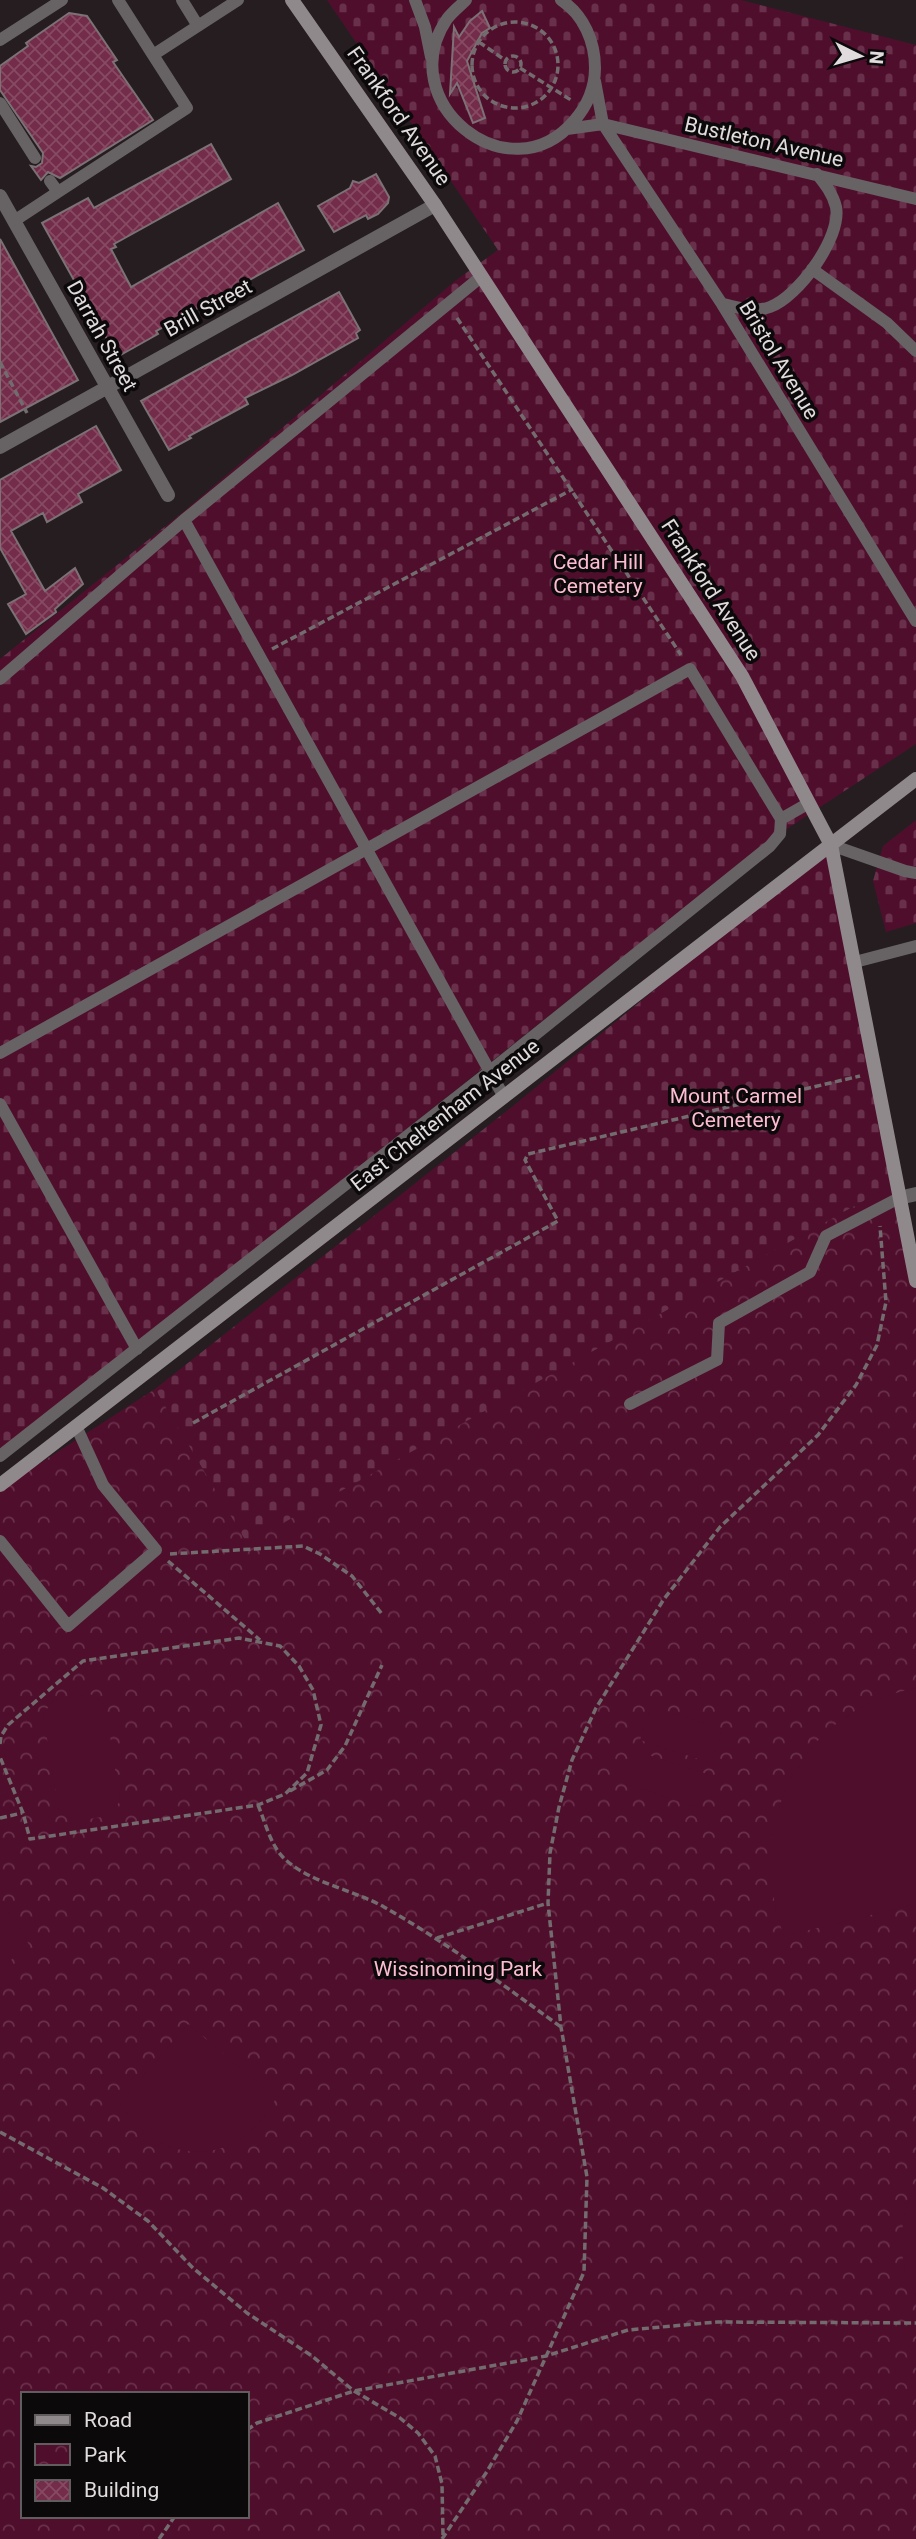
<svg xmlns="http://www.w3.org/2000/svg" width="916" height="2539" font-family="Roboto,sans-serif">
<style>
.cemetery{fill:url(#cemetery-stones)}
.park{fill:url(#park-crowns);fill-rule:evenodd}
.garden{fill:#500e2d}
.building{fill:url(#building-cross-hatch);stroke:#7c7275;stroke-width:2}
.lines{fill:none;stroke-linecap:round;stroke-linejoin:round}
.path{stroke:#736c6e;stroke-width:3.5;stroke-dasharray:7 3.5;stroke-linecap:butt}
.lane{stroke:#676364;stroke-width:12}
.street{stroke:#676364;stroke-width:14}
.secondary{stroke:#90898b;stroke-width:14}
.labels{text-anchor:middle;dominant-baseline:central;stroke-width:7;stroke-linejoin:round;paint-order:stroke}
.street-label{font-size:21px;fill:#e0dbdc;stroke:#0c090a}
.park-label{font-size:21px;fill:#febcd2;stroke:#0c090a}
</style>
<defs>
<pattern id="cemetery-stones" width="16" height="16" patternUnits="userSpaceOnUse" patternTransform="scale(1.75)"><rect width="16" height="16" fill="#500e2d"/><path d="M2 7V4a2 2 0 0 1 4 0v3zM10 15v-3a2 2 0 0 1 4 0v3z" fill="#69304b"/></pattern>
<pattern id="park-crowns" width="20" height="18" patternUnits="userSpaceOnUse" patternTransform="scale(1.75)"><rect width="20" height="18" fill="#500e2d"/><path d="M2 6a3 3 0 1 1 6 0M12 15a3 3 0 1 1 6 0" fill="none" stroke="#69304b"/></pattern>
<pattern id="building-cross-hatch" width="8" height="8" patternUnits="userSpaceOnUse" patternTransform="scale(1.75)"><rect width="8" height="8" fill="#732c49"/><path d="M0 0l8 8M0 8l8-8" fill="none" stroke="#874a63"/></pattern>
</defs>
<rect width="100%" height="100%" fill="#251d20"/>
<path class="cemetery" d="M327,0H741L916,45V744L770,840L0,1452V659L183,512L455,281L498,250Z
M916,820V923L886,932L873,881L883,846Z
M831,845L896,1183L247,1544L155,1389L513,1106Z"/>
<path class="park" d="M896,1183L916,1281V2539H0V1489L155,1389L247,1543ZM23,2394H247V2516H23Z"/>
<path class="garden" d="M916,1688V1904L784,1936C744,1826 797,1712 916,1688Z
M90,1694L105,1704L120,1801L109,1816L74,1821L59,1812L43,1714L54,1700Z
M652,1706L722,1729L711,1763L640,1740Z
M636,1751L707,1774L696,1807L626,1784Z
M0,1899L30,1946L0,1968Z
M188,2024L276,2098C241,2168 161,2169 120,2104Z
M916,2185V2296C896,2262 898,2219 916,2185Z"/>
<path class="building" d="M482,11L490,28L482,33L467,61L485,118L473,123L457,83L450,94L454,27L459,37L470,21Z
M69,13L87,16L117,60L113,62L153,120L60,178L48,172L41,180L31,166L36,167L42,163L43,153L0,90V66L28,46L26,43Z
M211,144L231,179L114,244L116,247L111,249L131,287L278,203L304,250L156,331L158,334L117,357L42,223L88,198L94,208Z
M376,174L389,197L388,203L378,214L368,219L366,215L334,232L318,206L350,188L353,181L359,183Z
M0,239L78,380L0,422Z
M339,292L360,330L356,333L358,338L292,375L245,398L248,404L189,436L191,438L169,450L141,401Z
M96,426L121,470L78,494L82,502L47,522L43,513L11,531L45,591L75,568L83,584L55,609L56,612L26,634L8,604L26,594L0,548V480Z"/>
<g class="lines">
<path class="path" d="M472 65a43 43 0 1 1 86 0a43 43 0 1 1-86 0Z
M479,42L505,60
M505 64a8 8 0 1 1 16 0a8 8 0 1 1-16 0Z
M520,68L571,100
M457,318L681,655
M0,362L27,413
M272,649L573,489
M193,1423L558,1221L525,1160L528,1154L860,1076
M170,1554L303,1546L320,1554L352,1576L382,1614
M168,1561L260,1640
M0,1744L1,1736L8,1725L83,1661L239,1638L280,1646L299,1666L313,1690L321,1725L307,1773L285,1794L258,1805L30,1839L23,1813L0,1757
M290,1791L327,1770L345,1746L382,1665
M258,1805C266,1824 271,1848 287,1861C314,1884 354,1890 384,1907C446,1942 503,1985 561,2027
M0,1818L22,1813
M437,1938L548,1903
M0,2132L103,2188L148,2221L193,2268L247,2313L312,2356L354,2391L400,2418L418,2433L435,2456L442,2484L443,2535
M247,2430L257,2423L354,2391L546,2356L628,2330L717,2322L916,2323
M159,2539L175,2516
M442,2539L486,2473L517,2421L584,2272L587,2177L561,2027L548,1903L550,1853L559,1807L572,1760L596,1708L664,1599L720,1527L818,1435L856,1385L877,1345L886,1302L880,1226"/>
<path class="lane" d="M118,0L153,55L238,0
M182,0L198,26
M415,0L425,27L431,57
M466,0C460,6 452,12 447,19C391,102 509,197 574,121C587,106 595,89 595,68C595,42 584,15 561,0
M0,40L62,0
M595,81L603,124L722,304L916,621
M0,103L35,158
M567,129L603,124L916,199
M50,181L58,192L187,108L153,55
M14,221L58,192
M812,269L887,323L916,351
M482,276L184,520L504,1097
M722,304C738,307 754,313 770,307C798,297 842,237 836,207C833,194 825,184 817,174
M0,679L184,520
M831,845L905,871L916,873
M855,962L916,946
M0,1053L690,669L781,819
M0,1104L137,1349
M630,1404L717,1360L719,1323L810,1272L826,1236L899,1198
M0,1456L490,1071L770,846L780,834L781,819L809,803
M0,1541L68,1626L156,1550L103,1485L76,1426"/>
<path class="street" d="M0,196L168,495
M0,447L435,205
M899,1198L916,1194"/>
<path class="secondary" d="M292,0L435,205L742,676L831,845L916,1281
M0,1485L916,779"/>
</g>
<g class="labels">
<g class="street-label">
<text transform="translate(399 116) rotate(55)">Frankford Avenue</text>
<text transform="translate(764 142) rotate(13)">Bustleton Avenue</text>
<text transform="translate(208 308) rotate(-29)">Brill Street</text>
<text transform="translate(102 336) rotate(61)">Darrah Street</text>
<text transform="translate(779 360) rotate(59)">Bristol Avenue</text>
<text transform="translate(711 590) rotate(57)">Frankford Avenue</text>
<text transform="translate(445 1115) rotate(-38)">East Cheltenham Avenue</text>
</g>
<g class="park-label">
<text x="598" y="562">Cedar Hill<tspan x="598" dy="24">Cemetery</tspan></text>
<text x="736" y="1096">Mount Carmel<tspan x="736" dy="24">Cemetery</tspan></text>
<text x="458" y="1969">Wissinoming Park</text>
</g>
</g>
<rect x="21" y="2392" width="228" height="126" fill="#0c090a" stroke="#615d5e" stroke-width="2"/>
<rect x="35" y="2415" width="35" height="10" fill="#90898b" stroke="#615d5e" stroke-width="2"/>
<text x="84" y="2427" font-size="21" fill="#e0dbdc">Road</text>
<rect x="35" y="2444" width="35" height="21" fill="url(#park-crowns)" stroke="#615d5e" stroke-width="2"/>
<text x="84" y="2462" font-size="21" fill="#e0dbdc">Park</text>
<rect x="35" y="2480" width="35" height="21" fill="url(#building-cross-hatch)" stroke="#615d5e" stroke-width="2"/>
<text x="84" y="2497" font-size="21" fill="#e0dbdc">Building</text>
<g transform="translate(860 56) rotate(95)" stroke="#0c090a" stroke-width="5" paint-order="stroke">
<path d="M0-5L12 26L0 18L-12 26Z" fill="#e0dbdc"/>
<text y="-10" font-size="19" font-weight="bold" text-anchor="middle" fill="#e0dbdc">N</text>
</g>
</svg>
